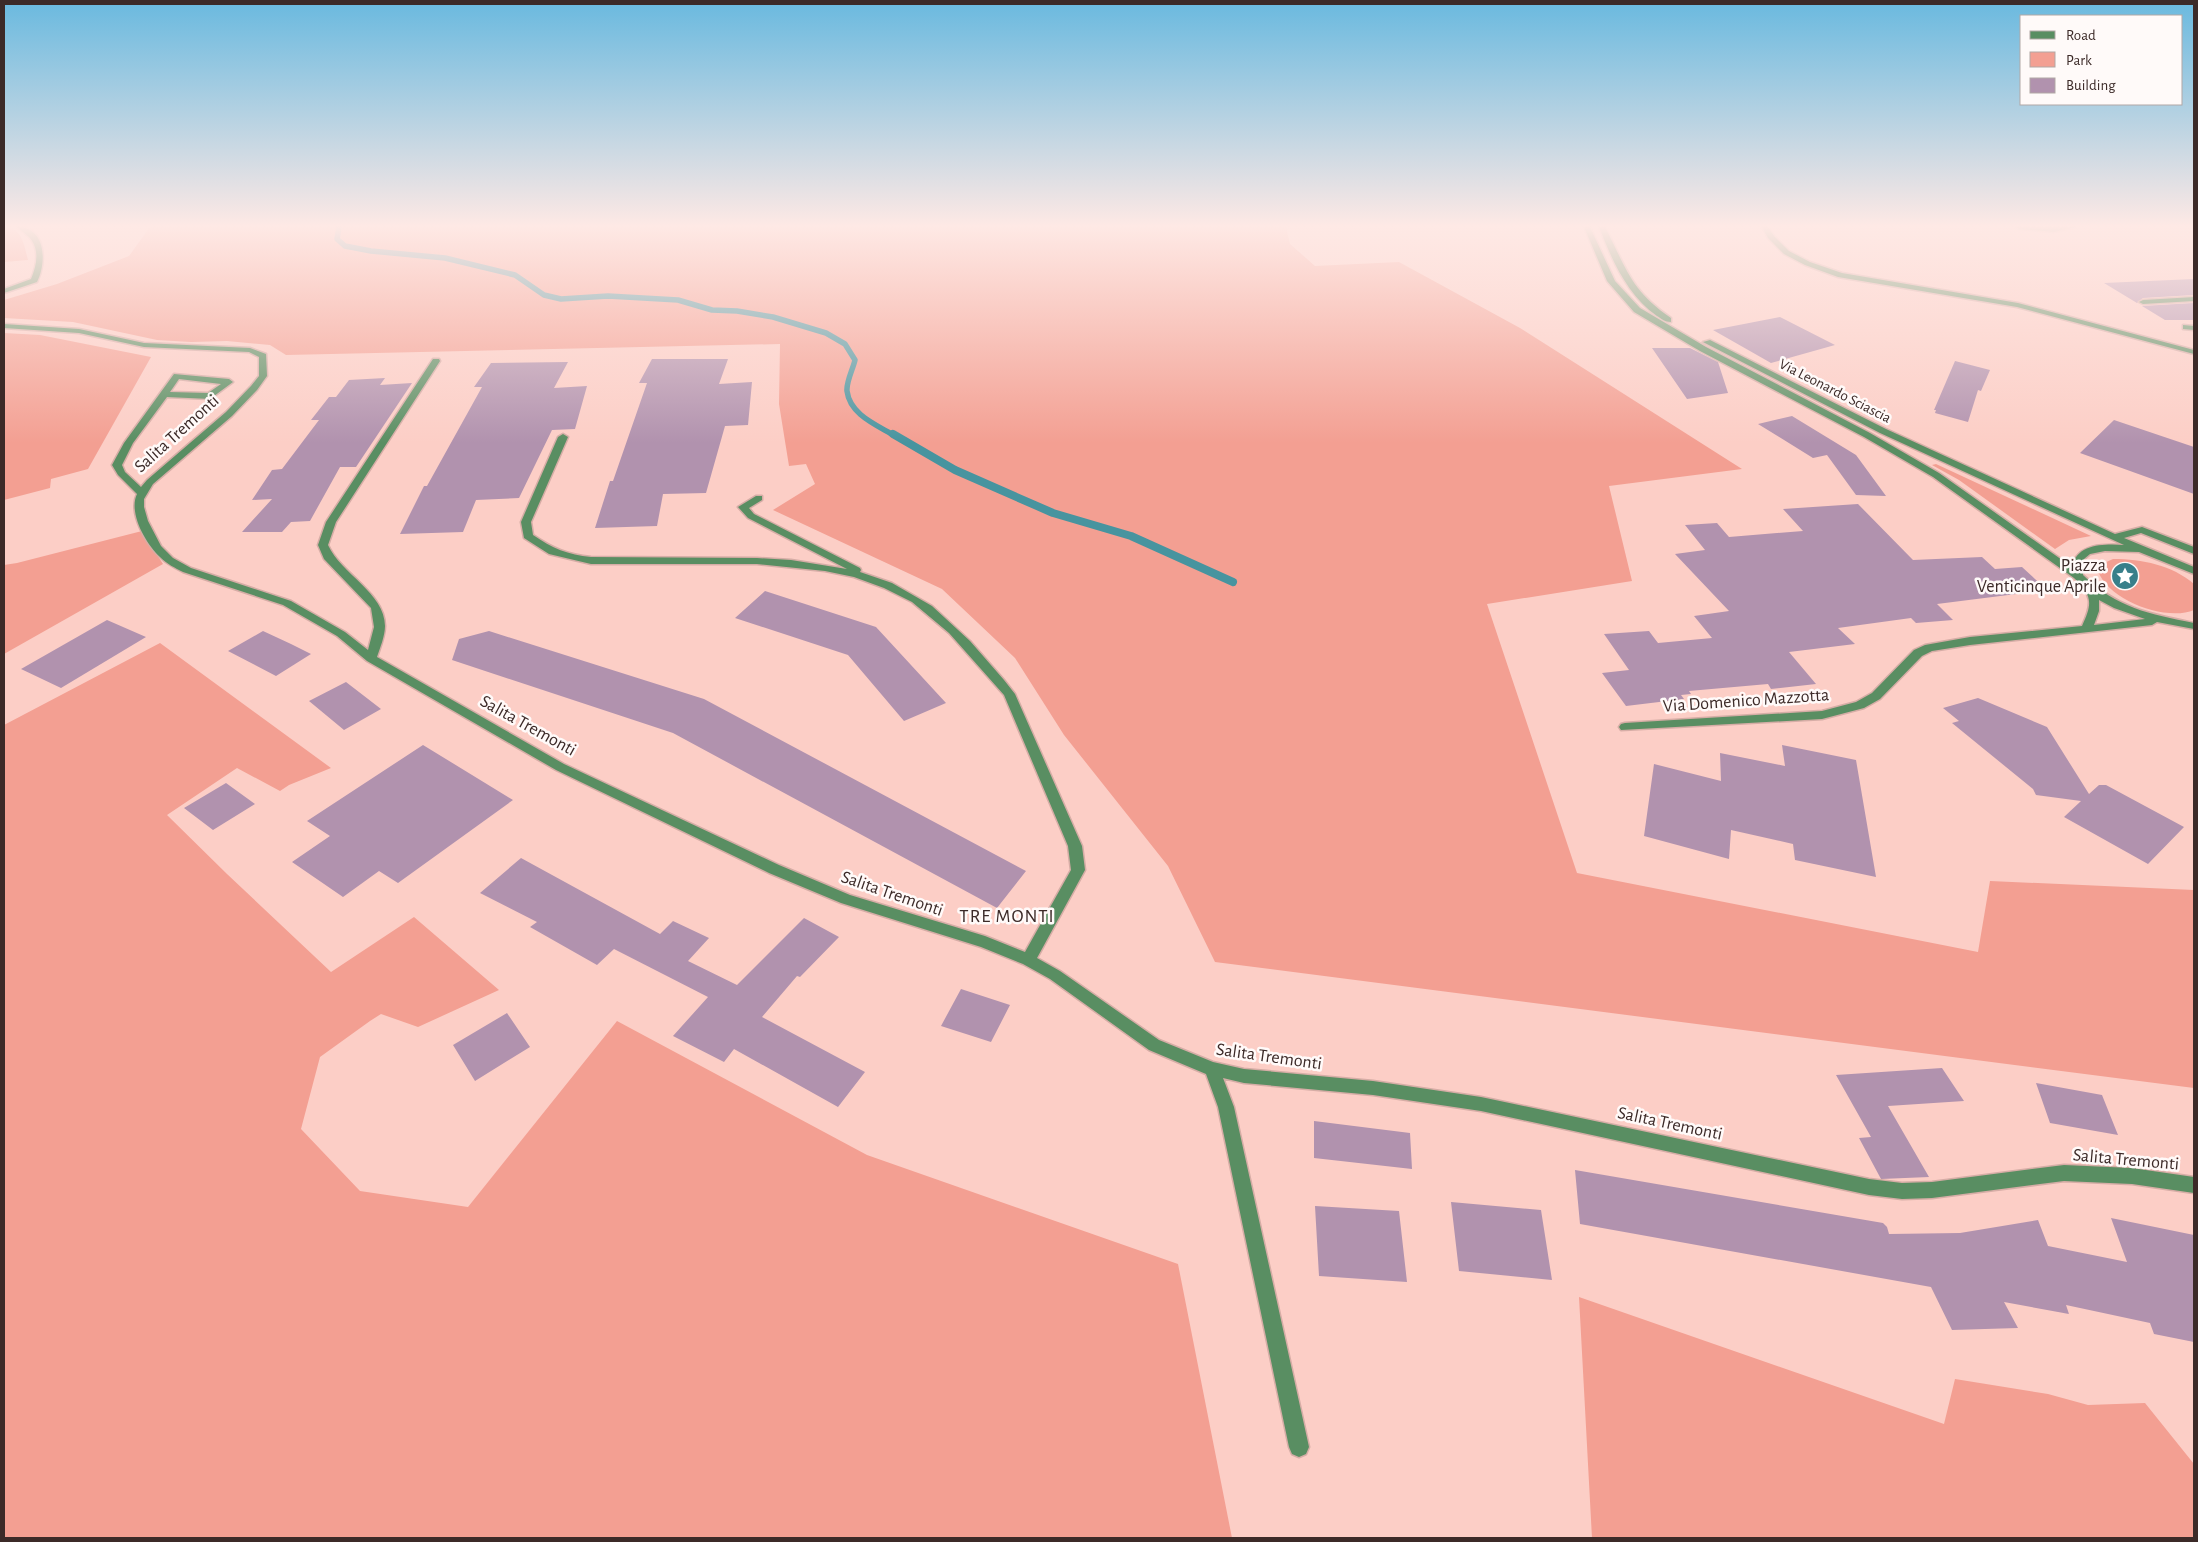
<svg xmlns="http://www.w3.org/2000/svg" width="2198" height="1542" font-family="'Alegreya Sans',sans-serif">
<style>
.green{fill:#f39f92}
.lines{fill:none;stroke-linecap:round;stroke-linejoin:round}
.stream-far1{stroke:#47949f;stroke-width:5.5}
.stream{stroke:#47949f;stroke-width:8}
.building{fill:#b192ae}
.minor-casing{stroke:#d6ada6;stroke-width:3}
.minor{fill:#598e62;fill-rule:evenodd}
.labels{text-anchor:middle;dominant-baseline:central;stroke-width:5;stroke-linejoin:round;paint-order:stroke}
.far-street-label{font-size:15px;fill:#3c2a28;stroke:#fffaf9}
.street-label{font-size:18px;fill:#3c2a28;stroke:#fffaf9}
.poi-label{font-size:18px;fill:#3c2a28;stroke:#fffaf9;text-anchor:end}
.neighbourhood-label{font-size:19px;letter-spacing:1px;fill:#3c2a28;stroke:#fffaf9}
</style>
<rect width="100%" height="100%" fill="#fccec6"/>
<path class="green" d="M4,227C22,227 24,245 28,260L4,262Z
M150,227H1286L1290,244L1315,266L1399,262L1520,328L1742,469L1609,486L1632,581L1487,604L1577,873L1978,952L1990,881L2194,890V1088L1215,962L1168,866L1064,735L1015,658L942,589L773,510L815,484L806,464L789,466L779,404L780,344L286,355L270,345L227,341L191,342L157,340L73,322L4,318V300L57,284L129,256Z
M4,333L40,335L151,357L88,469L51,479L50,488L4,500Z
M1936,464L2091,536L2069,540L2055,549L1959,480L1932,465Z
M142,531L163,564L4,654V565L17,563Z
M2113,559C2142,559 2172,565 2194,584V610C2166,622 2108,600 2098,571L2102,564Z
M160,643L331,768L289,785L280,791L237,768L167,815L227,874L331,972L414,917L499,990L418,1027L381,1014L370,1021L320,1057L301,1129L360,1191L468,1207L617,1021L867,1155L1178,1264L1232,1538H4V725Z
M1579,1297L1944,1424L1955,1379L2048,1394L2088,1405L2145,1403L2194,1464V1538H1592Z"/>
<g class="lines">
<path class="stream-far1" d="M339,227L337,239L345,246L371,251L445,258L515,275L544,295L561,299L608,296L678,300L712,310L737,311L773,317L826,333L845,344L855,360C853,369 846,382 847,391C850,415 877,425 895,436"/>
<path class="stream" d="M893,434L955,470L1053,513L1131,536L1233,582"/>
</g>
<path class="building" d="M2194,279V295L2143,298L2137,303L2104,283Z
M2194,303V320H2165L2142,306Z
M1780,317L1835,345L1771,363L1713,330Z
M1652,348H1690L1718,362L1728,393L1687,399Z
M652,359H728L719,384L752,382L748,425L725,426L706,493L663,494L657,526L595,528L610,481H613L647,383H639Z
M1955,361L1990,370L1981,391L1978,390L1968,422L1935,413L1936,410H1934Z
M568,362L554,388L587,386L575,429L552,430L519,498L476,500L463,532L400,534L424,486H427L482,387H474L491,363Z
M385,378L380,385L412,383L356,467H340L310,521L291,522L282,532H242L272,499L252,500L272,470L282,469L319,420H311L329,397H336L349,380Z
M1792,416L1856,455L1886,496L1856,495L1827,455L1813,458L1758,424Z
M2114,420L2194,447V494L2080,453Z
M1858,504L1913,560L1982,557L1995,569L2022,567L2047,590L1937,604L1953,620L1916,623L1911,618L1838,628L1855,644L1789,652L1816,684L1771,689L1768,684L1689,691L1691,694L1681,695L1684,699L1626,706L1602,673L1629,670L1604,634L1649,631L1658,643L1712,638L1694,616L1729,611L1675,554L1705,550L1685,525L1717,523L1729,537L1803,531L1783,509Z
M765,591L876,627L946,703L904,721L848,655L735,618Z
M107,620L146,637L61,688L21,669Z
M263,631L291,644L311,654L276,676L228,651Z
M489,631L704,699L1026,871L997,908L673,733L452,660L459,639Z
M346,682L381,709L344,730L309,701Z
M1978,698L2047,727L2089,794L2099,785H2106L2184,827L2148,864L2064,817L2081,801L2036,795L2033,789L1952,723L1959,721L1943,708Z
M423,745L513,800L398,883L379,871L343,897L292,862L330,836L307,821Z
M1782,745L1856,760L1876,877L1795,860L1793,844L1731,830L1729,859L1644,836L1654,764L1721,781L1720,753L1785,766Z
M226,783L255,804L213,830L184,808Z
M521,858L660,934L673,921L709,938L688,961L737,985L804,918L839,937L800,977L797,976L762,1017L865,1072L838,1107L734,1049L724,1062L673,1036L708,997L614,949L597,965L530,927L537,922L480,893Z
M961,989L1010,1005L991,1042L941,1026Z
M507,1013L530,1047L475,1081L453,1045Z
M1942,1068L1964,1101L1888,1106L1929,1177L1881,1179L1859,1138L1871,1137L1836,1075Z
M2036,1083L2102,1095L2118,1135L2050,1123Z
M1314,1121L1410,1133L1412,1169L1314,1158Z
M1575,1170L1883,1223L1887,1227L1889,1234L1960,1233L2038,1220L2048,1246L2127,1262L2111,1218L2194,1235V1342L2154,1334L2150,1323L2066,1305L2069,1314L2004,1302L2018,1328L1952,1330L1931,1287L1580,1224Z
M1451,1202L1541,1210L1552,1280L1459,1271Z
M1315,1206L1399,1211L1407,1282L1319,1276Z"/>
<g class="lines">
<g class="minor-casing">
<path id="minor" d="M17,227C46,227 47,262 37,282L4,293V289L31,279C37,265 40,249 29,237C25,233 20,230 17,227Z
M1584,227H1590L1615,281L1640,308L1706,347L1870,433L1939,473L2072,567C2077,543 2105,544 2124,545L1880,433L1703,342L1710,340L1886,429L2115,534L2142,527L2194,547V554L2141,533L2124,538L2194,567V574L2139,552L2105,551L2090,554L2084,559L2082,565L2083,575C2117,608 2149,614 2194,623V629L2157,622L2152,625L1970,645L1932,651L1922,656L1880,699L1864,708L1822,719L1621,730L1619,727L1621,724L1625,723L1822,711L1856,702L1872,693L1914,650L1925,645L1970,637L2082,626C2093,603 2092,595 2074,578L1933,477L1864,437L1700,351L1634,312L1607,281ZM2099,600L2114,608L2145,619L2094,625L2099,611Z
M1599,227H1605C1627,269 1630,290 1671,318V322C1665,322 1662,319 1657,316C1627,295 1612,260 1599,227Z
M1762,227H1768L1774,236L1789,251L1810,262L1842,273L2018,303L2194,350V354L2017,307L1838,277L1805,265L1784,254L1768,238Z
M2016,227H2075L2054,232L2019,229Z
M2194,297V301L2143,304L2139,302L2143,300Z
M4,324L79,329L144,343L250,348L266,354L267,376L257,390L232,416L153,484L144,499V507L148,521L161,546L173,558L191,568L291,601L345,632L368,650L374,627L371,608L324,559L318,545L326,522L433,359H439L440,361L336,522L328,545C341,574 385,593 385,626C385,636 380,648 377,657L564,764L779,865L850,895L985,936L1025,952L1071,870L1068,846L1004,695L949,633L912,602L884,588L854,577L825,571L757,564H591L549,554L524,538L521,522L558,437L563,434L568,437L531,522L533,535C552,548 568,555 591,557L757,558L791,560L847,569L748,518L738,507L756,496H762V500L749,508L754,514L860,568L861,570L860,572L892,583L932,606L970,641L1004,680L1015,694L1082,846L1085,870L1037,958L1060,971L1159,1040L1213,1062L1244,1069L1373,1081L1481,1097L1869,1179L1902,1183L1932,1182L2064,1165L2132,1168L2194,1177V1193L2132,1184L2064,1181L1932,1198L1902,1199L1869,1195L1481,1111L1373,1095L1244,1083L1223,1078L1234,1107L1309,1447L1306,1454L1299,1457L1292,1454L1289,1447L1218,1107L1206,1074L1149,1050L1050,979L1023,964L981,947L841,903L769,873L556,770L367,661L337,636L283,605L183,572C175,568 167,564 160,557C146,544 128,513 137,494L118,475L112,465L124,443L174,374L229,379L233,382L210,399L167,397L133,443L122,465L125,472L141,487L147,480L226,412L251,386L259,376V357L249,352L144,347L79,333L4,328ZM179,379L221,384L208,393L170,392Z
M2183,325L2194,326V330L2183,329Z"/>
</g>
<use href="#minor" class="minor"/>
</g>
<linearGradient id="sky" x2="0" y2="1"><stop stop-color="#69b9df"/><stop offset="0.51" stop-color="#fee9e5"/><stop offset="1" stop-color="#fee9e5" stop-opacity="0"/></linearGradient>
<rect width="2198" height="443" fill="url(#sky)"/>
<defs>
<g id="sight-disc" transform="scale(1.4375)"><circle r="9.5" fill="#387f8a" stroke="#fffaf9"/><path d="M0-6L1.8-2.2L6-1.7L2.9 1.2L3.7 5.4L0 3.3L-3.7 5.4L-2.9 1.2L-6-1.7L-1.8-2.2Z" fill="#fff"/></g>
</defs>
<g fill-rule="evenodd">
<use href="#sight-disc" x="2125" y="576"/>
</g>
<g class="labels">
<g class="far-street-label">
<text transform="translate(1835 391) rotate(27)">Via Leonardo Sciascia</text>
</g>
<g class="street-label">
<text transform="translate(177 434) rotate(-42)">Salita Tremonti</text>
<text transform="translate(1746 701) rotate(-4)">Via Domenico Mazzotta</text>
<text transform="translate(528 726) rotate(29)">Salita Tremonti</text>
<text transform="translate(892 894) rotate(19)">Salita Tremonti</text>
<text transform="translate(1269 1057) rotate(8)">Salita Tremonti</text>
<text transform="translate(1670 1124) rotate(12)">Salita Tremonti</text>
<text transform="translate(2126 1160) rotate(5)">Salita Tremonti</text>
</g>
<g class="poi-label">
<text x="2106" y="566">Piazza<tspan x="2106" dy="21">Venticinque Aprile</tspan></text>
</g>
<g class="neighbourhood-label">
<text x="1007" y="916">TRE MONTI</text>
</g>
</g>
<rect width="2198" height="1542" fill="none" stroke="#3c2a28" stroke-width="10"/>
<rect x="2020" y="15" width="162" height="90" fill="#fffaf9" stroke="#b1a7a5"/>
<rect x="2030" y="31" width="25" height="8" fill="#598e62" stroke="#b1a7a5"/>
<text x="2066" y="40" font-size="15" fill="#3c2a28">Road</text>
<rect x="2030" y="52" width="25" height="15" fill="#f39f92" stroke="#b1a7a5"/>
<text x="2066" y="65" font-size="15" fill="#3c2a28">Park</text>
<rect x="2030" y="78" width="25" height="15" fill="#b192ae" stroke="#b1a7a5"/>
<text x="2066" y="90" font-size="15" fill="#3c2a28">Building</text>
</svg>
